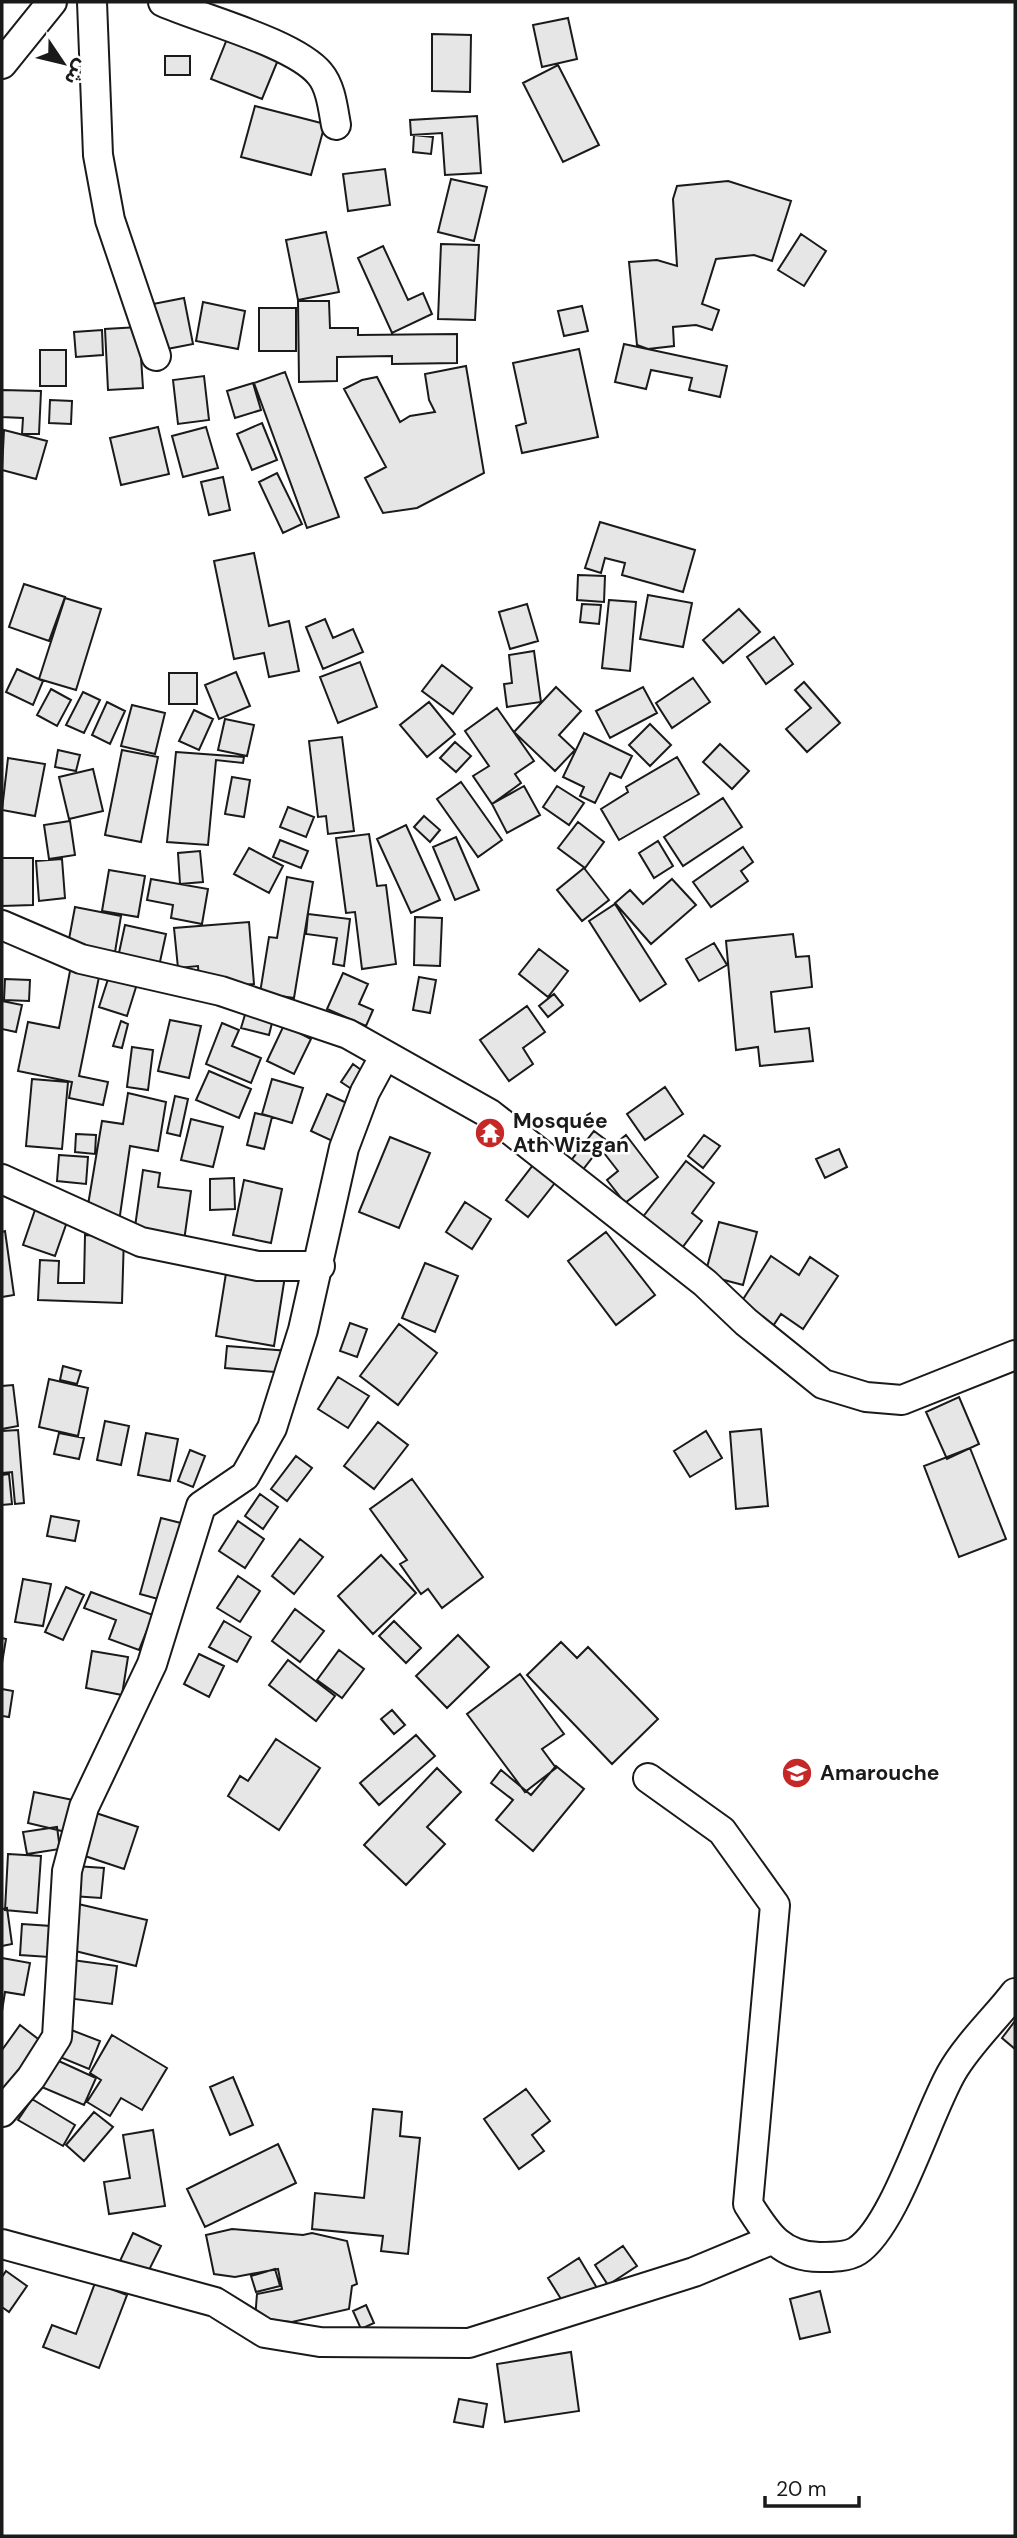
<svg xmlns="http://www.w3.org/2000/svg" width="1017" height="2538" font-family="'DM Sans','Noto Sans Arabic',sans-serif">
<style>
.building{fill:#e6e6e6;stroke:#1a1a1a;stroke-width:2}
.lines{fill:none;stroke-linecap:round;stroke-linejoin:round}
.street-casing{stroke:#1a1a1a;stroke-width:32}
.street{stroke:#fff;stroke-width:28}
.labels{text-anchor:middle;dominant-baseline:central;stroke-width:5;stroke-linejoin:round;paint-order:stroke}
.poi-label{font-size:21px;font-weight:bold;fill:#1a1a1a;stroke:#fff;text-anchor:start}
</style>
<rect width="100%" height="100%" fill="#fff"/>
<path class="building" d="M568,18L577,59L542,67L533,25Z
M432,34L471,35L470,92L432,91Z
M227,39L278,60L262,99L211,79Z
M165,56H190V75H165Z
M558,65L599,145L563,162L523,83Z
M255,106L325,124L311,175L241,157Z
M477,116L481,173L445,175L442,133L411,135L410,120Z
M414,135L433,137L431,154L413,152Z
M385,169L390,205L348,211L343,174Z
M451,179L487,187L474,241L438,232Z
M728,181L791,201L772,261L754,255L716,259L702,304L719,310L712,330L696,325L673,327L674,346L648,349L637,345L629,262L657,260L677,266L673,199L677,186Z
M326,232L339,292L298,300L286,240Z
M801,234L826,251L804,286L778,270Z
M441,244L479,245L475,320L438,319Z
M383,246L408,300L423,293L432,314L392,333L358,258Z
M184,298L193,344L162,350L153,304Z
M298,301H329L330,328H358V335L457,334V363L392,364V356L337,357V381L299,382Z
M203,302L245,311L238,349L196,341Z
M582,306L588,331L564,336L558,311Z
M259,308H296V351H259Z
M139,327L143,388L108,390L105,329Z
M102,330L103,355L76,357L74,332Z
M624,344L727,366L720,397L689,390L692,378L651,370L646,389L615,382Z
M579,349L598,437L522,453L516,426L526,423L513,363Z
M40,350H66V386H40Z
M466,366L484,473L417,508L383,513L365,478L386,467L344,389L362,380L377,377L400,422L410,416L435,412L429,400L425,374Z
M285,372L339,517L307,528L254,383Z
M204,376L209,420L178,424L173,380Z
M253,383L261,410L235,418L227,391Z
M2,390L41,391L39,434H22L23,418L2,417Z
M50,400L72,401L71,424L49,423Z
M262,423L277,460L252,470L237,434Z
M158,427L169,474L121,485L110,438Z
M206,427L218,468L183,477L172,436Z
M4,430L47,441L36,479L2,470Z
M277,473L302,524L283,533L259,482Z
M223,477L230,510L209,515L201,482Z
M600,522L695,550L683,592L622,575L625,563L605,558L601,573L585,568Z
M254,553L269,626L289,621L299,671L269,677L264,653L234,659L214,561Z
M578,575L605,576L604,602L577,600Z
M24,584L65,597L49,641L9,627Z
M648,595L692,603L683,647L640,639Z
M65,598L101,609L76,690L39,679Z
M609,600L636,602L630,671L602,668Z
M527,604L538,641L510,649L499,612Z
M582,604L601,605L599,624L580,622Z
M739,609L760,632L723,663L703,640Z
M325,619L333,638L353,629L363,652L323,669L306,627Z
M774,637L793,664L766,684L747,657Z
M534,651L541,702L507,707L504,684L512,683L509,655Z
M360,662L377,707L338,723L320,677Z
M442,665L472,688L453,714L422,691Z
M17,669L43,681L33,705L6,692Z
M236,672L250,706L219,719L205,685Z
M169,673H197V704H169Z
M693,678L710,702L672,728L656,703Z
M804,682L840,723L807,752L786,729L811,708L795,690Z
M556,687L581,711L559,735L575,750L555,771L514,732Z
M643,687L657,713L610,738L596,711Z
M51,689L71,700L57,726L37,715Z
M83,692L100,700L84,733L66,725Z
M107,702L125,711L110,744L92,735Z
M429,702L455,734L427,757L400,725Z
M132,705L165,713L155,754L121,746Z
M497,708L534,761L515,774L521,783L492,804L473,776L489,766L465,731Z
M194,710L213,719L199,750L179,741Z
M225,719L254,725L247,756L218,750Z
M650,724L671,745L650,766L629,745Z
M584,733L632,756L621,778L610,773L595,803L580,796L584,787L563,777Z
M342,737L354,831L328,834L326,816L318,817L309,741Z
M455,742L471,756L456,772L440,758Z
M720,744L749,771L732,789L703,762Z
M58,750L80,755L76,771L55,767Z
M122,750L158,757L141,842L105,835Z
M176,752L244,757L243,763L216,760L208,845L167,842Z
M677,757L699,794L619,840L601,809L628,792L626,787Z
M8,758L45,764L35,816L2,810Z
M93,769L103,811L69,819L59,777Z
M232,777L250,780L244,817L225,814Z
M461,782L502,840L478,857L437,799Z
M524,786L540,815L507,833L492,804Z
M557,786L584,803L569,825L543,807Z
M723,798L742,827L683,866L664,837Z
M288,807L314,817L306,837L280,827Z
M424,816L440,830L430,842L414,827Z
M70,821L75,855L49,859L44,825Z
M578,822L604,842L585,868L558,848Z
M406,825L440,900L411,913L377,839Z
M369,834L377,886L386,885L396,964L362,969L355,912L346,913L336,838Z
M456,837L479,890L455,900L433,847Z
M280,840L308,851L301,868L273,857Z
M658,841L673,866L654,878L639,853Z
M743,847L753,862L741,871L748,881L711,907L693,882Z
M249,848L283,866L269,893L234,874Z
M200,851L203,882L180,884L178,853Z
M2,858H33V905L2,906Z
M62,859L65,898L39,901L36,861Z
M584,868L609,900L582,921L557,890Z
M109,870L145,876L138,917L102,911Z
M287,877L313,882L294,998L260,993L269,937L277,938Z
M151,879L208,889L202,924L171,918L173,905L147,900Z
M672,879L696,905L651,944L615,903L630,890L643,904Z
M615,904L666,984L640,1001L589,921Z
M75,907L121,916L114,958L67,950Z
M308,914L350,919L344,966L333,964L337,938L306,934Z
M415,917L442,918L440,966L414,965Z
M249,922L254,984L217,987L199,982L198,966L178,968L174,928Z
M125,925L166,934L158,971L117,962Z
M793,934L796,957L809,956L812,987L771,992L775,1032L809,1028L813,1061L760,1066L758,1047L736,1050L726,941Z
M714,943L727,965L699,981L686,959Z
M539,949L568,971L548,997L519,974Z
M71,966L100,972L79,1076L108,1082L103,1105L69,1098L72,1082L18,1071L28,1022L59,1028Z
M343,973L368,984L359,1004L373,1010L366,1026L327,1009Z
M109,976L137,984L127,1016L99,1007Z
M419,977L436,980L430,1013L413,1010Z
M5,979L30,980L29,1001L4,1000Z
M554,994L563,1005L548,1017L539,1006Z
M2,1001L22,1005L16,1032L2,1029Z
M527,1006L545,1032L523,1048L533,1064L509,1081L480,1040Z
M247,1008L274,1015L269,1035L241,1028Z
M170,1020L201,1026L189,1078L158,1071Z
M121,1021L128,1024L122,1048L113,1046Z
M222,1023L239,1030L232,1046L261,1058L251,1083L206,1064Z
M284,1025L311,1039L294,1074L267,1061Z
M132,1047L153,1050L148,1090L127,1087Z
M353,1064L368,1075L356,1092L341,1082Z
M209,1071L251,1089L239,1118L196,1100Z
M32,1079L68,1082L62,1149L26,1146Z
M272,1079L303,1088L292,1123L262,1114Z
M665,1087L683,1114L645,1140L627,1114Z
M128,1093L166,1102L158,1151L130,1146L119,1222L86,1217L102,1121L123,1124Z
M327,1094L358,1108L341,1145L311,1131Z
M175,1096L188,1099L180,1136L167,1133Z
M255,1113L272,1117L264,1149L247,1145Z
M191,1119L223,1127L213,1167L181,1160Z
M594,1131L606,1140L581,1172L569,1163Z
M76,1134L96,1135L95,1154L75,1152Z
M626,1135L658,1177L625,1203L607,1180L618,1171L604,1153Z
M704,1135L720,1146L703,1168L688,1156Z
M390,1137L430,1153L399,1228L359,1212Z
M839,1149L847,1167L825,1178L816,1159Z
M59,1155L88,1157L86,1184L57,1181Z
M540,1156L562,1174L528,1217L506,1200Z
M686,1161L714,1183L692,1213L702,1221L682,1248L642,1218Z
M143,1170L160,1173L158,1187L191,1191L184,1241L134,1234Z
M234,1178L235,1209L210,1210V1179Z
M244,1180L282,1189L271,1243L233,1235Z
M465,1202L491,1219L472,1249L446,1232Z
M36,1207L68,1219L55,1256L23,1245Z
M719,1222L757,1232L743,1285L705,1275Z
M5,1231L14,1295L2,1297V1232Z
M606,1232L655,1295L616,1325L568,1261Z
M85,1235L124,1236L122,1303L38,1300L40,1260L59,1261L58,1283H84Z
M771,1256L799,1275L810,1257L838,1276L803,1329L781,1314L773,1326L740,1304Z
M425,1263L458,1276L435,1332L402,1318Z
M227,1267L285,1276L274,1346L216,1336Z
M350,1323L367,1329L357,1357L340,1351Z
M399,1324L437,1353L398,1405L360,1376Z
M227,1346L289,1351L287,1373L225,1368Z
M63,1366L81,1371L77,1384L60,1380Z
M338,1377L369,1396L348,1428L318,1409Z
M49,1379L88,1388L78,1436L39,1427Z
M13,1385L18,1426L2,1429V1386Z
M959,1397L979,1444L947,1459L926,1412Z
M105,1421L129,1426L121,1465L97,1460Z
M378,1422L408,1445L374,1489L344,1466Z
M761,1429L768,1506L736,1509L730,1432Z
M18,1430L24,1503L15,1504L12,1472L2,1473V1431Z
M706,1431L722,1458L690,1477L674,1451Z
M59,1433L84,1438L79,1459L54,1454Z
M146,1433L178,1439L170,1481L138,1475Z
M970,1448L1006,1539L959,1557L924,1466Z
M190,1450L205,1456L193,1487L178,1481Z
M296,1456L312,1468L287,1501L271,1489Z
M9,1474L12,1504L2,1505V1475Z
M412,1479L483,1577L442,1608L428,1589L421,1594L400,1564L407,1560L370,1509Z
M260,1494L278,1507L263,1529L245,1516Z
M51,1516L79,1521L75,1541L47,1536Z
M161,1518L189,1525L169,1602L140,1594Z
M238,1521L264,1539L245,1568L219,1551Z
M300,1539L323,1557L294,1594L272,1576Z
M381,1555L416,1593L373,1634L338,1596Z
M238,1576L260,1591L240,1622L217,1608Z
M23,1579L51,1584L43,1626L15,1622Z
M66,1587L84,1595L63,1640L45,1632Z
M91,1592L153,1615L139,1650L109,1639L116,1620L84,1608Z
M295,1609L324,1631L300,1662L272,1641Z
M224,1621L251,1637L237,1662L209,1647Z
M394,1621L421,1648L406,1663L379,1636Z
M458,1635L489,1667L447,1708L416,1676Z
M2,1638L6,1639L2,1663Z
M561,1642L577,1658L588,1647L658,1719L612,1764L527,1675Z
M339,1650L364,1669L342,1698L317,1680Z
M92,1651L128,1657L122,1695L86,1688Z
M199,1654L224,1666L209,1697L184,1684Z
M288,1660L335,1696L316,1721L269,1685Z
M520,1674L564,1734L542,1749L556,1768L525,1792L467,1714Z
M2,1689L13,1691L9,1717L2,1716Z
M392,1710L405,1725L394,1734L381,1719Z
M416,1735L435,1756L379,1805L360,1783Z
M276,1739L320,1768L279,1830L228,1796L240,1776L248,1781Z
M556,1766L584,1789L533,1851L496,1820L513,1800L491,1783L501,1770L531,1795Z
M437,1768L461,1792L427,1827L445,1844L406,1885L364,1845Z
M34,1792L73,1800L66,1832L28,1823Z
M90,1811L138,1827L124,1869L76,1853Z
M57,1827L60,1849L27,1854L23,1832Z
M8,1854L41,1856L37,1913L5,1910Z
M75,1866L104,1868L101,1898L72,1896Z
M74,1903L147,1920L136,1966L63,1948Z
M7,1908L12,1944L2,1946V1909Z
M22,1924L51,1926L49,1957L20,1955Z
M2,1958L30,1963L24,1995L5,1992L2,2011Z
M72,1960L117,1966L112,2004L67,1998Z
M1015,2021V2049L1002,2038Z
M20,2025L46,2045L2,2102V2050Z
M66,2028L100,2041L89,2069L55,2055Z
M112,2035L167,2068L142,2110L121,2098L110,2116L87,2102L101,2080L90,2073Z
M50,2057L96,2078L84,2105L37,2085Z
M233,2077L253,2125L230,2135L210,2087Z
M526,2089L550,2121L532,2135L544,2151L519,2169L484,2119Z
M32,2099L75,2125L63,2146L18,2120Z
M373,2109L402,2112L400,2136L420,2138L408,2254L381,2251L383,2236L312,2229L315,2193L364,2198Z
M94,2112L113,2127L84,2161L66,2145Z
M153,2130L165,2206L109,2214L104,2182L130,2178L123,2135Z
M278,2144L296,2183L205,2227L187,2189Z
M232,2229L303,2235L312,2233L347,2241L357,2284L352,2286L349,2309L292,2322L255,2319L257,2294L282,2289L278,2269L235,2277L214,2274L206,2235Z
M133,2233L161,2246L146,2276L119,2263Z
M623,2246L637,2266L608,2285L595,2265Z
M579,2258L597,2288L566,2307L548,2278Z
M275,2269L280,2286L256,2292L251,2276Z
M6,2271L27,2286L9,2312L2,2307V2277Z
M95,2283L127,2295L99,2368L43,2347L52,2325L76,2334Z
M820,2291L830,2332L800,2339L790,2299Z
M366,2305L374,2323L361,2329L353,2311Z
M571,2352L579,2411L505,2422L497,2364Z
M459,2399L487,2404L483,2427L454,2422Z"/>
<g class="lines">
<g class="street-casing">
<path id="street" d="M92,2L98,155L110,220L156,356
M163,2C201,19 295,43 320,74C331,87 333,109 336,125
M2,64L52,2
M2,925L81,959L221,991L348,1034L490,1114L705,1283L746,1322L823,1384L866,1397L902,1400L1015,1355
M2,1179L141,1242L258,1266H320
M648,1778L722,1831L775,1905L748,2204C767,2234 781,2257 820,2257C831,2257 848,2257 857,2251C895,2226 927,2115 952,2072C968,2044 995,2019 1015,1993
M2,2112L31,2078L57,2037L67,1871L84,1807L152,1664L201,1506L245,1476L272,1428L303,1330L344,1148L365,1092L385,1055
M2,2244L215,2302L265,2333L320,2342L469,2343L694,2272L771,2240"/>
</g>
<use href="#street" class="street"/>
</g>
<defs>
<g id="temple-disc" transform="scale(1.575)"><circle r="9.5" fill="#c62828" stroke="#fff"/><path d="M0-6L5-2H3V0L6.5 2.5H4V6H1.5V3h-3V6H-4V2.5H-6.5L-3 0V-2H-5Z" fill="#fff"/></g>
<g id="school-disc" transform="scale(1.575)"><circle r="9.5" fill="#c62828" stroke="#fff"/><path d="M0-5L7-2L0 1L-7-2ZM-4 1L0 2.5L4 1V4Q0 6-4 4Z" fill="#fff"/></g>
</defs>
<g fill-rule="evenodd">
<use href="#temple-disc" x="490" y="1133"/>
<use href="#school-disc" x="797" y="1773"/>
</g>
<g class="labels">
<g class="poi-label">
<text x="513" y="1121">Mosquée<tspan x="513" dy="24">Ath Wizgan</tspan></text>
<text x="820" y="1773">Amarouche</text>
</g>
</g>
<rect width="1017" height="2538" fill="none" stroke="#1a1a1a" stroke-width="7"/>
<g transform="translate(63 63) rotate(125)" stroke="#ffffff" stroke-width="5" paint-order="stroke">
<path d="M0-5L12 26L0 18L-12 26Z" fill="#1a1a1a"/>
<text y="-10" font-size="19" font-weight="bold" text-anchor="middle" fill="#1a1a1a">ش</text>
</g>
<path d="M765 2496v10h94v-10" fill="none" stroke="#1a1a1a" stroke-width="3.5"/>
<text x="776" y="2496" font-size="21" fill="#1a1a1a" stroke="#ffffff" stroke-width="5" paint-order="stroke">20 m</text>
</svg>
